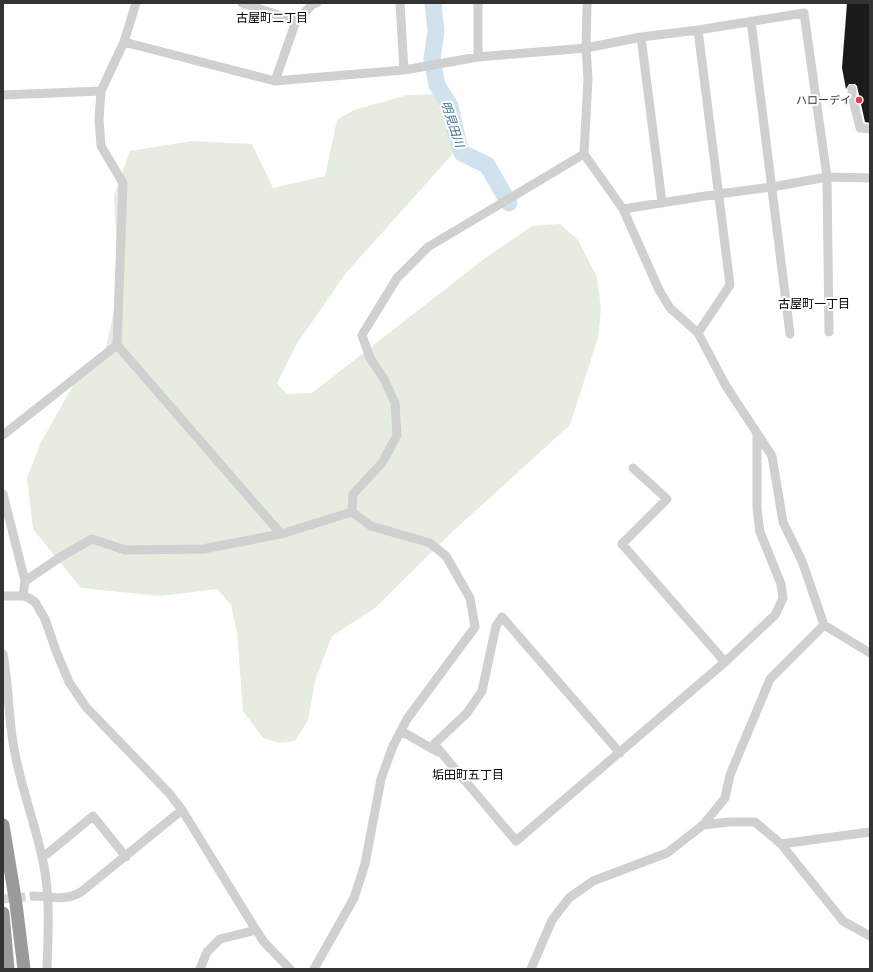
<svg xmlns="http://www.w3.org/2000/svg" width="873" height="972" font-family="Poppins,'Noto Sans JP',sans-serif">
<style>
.green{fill:#e6ecdf}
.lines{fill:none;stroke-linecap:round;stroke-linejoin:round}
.river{stroke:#cfe2ee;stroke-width:17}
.building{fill:#1a1a1a}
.minor-tunnel{stroke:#d6d6d6;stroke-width:9;stroke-dasharray:9 4.5;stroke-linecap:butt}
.minor{stroke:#d0d0d0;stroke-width:9}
.highway{stroke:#9a9a9a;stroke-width:13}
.poi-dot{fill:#e63946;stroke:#fff;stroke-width:1.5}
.labels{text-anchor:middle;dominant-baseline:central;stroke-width:4;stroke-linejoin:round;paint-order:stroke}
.poi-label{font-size:11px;fill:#333;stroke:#fff;text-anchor:end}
.neighbourhood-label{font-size:12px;fill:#000;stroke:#fff}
.water-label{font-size:12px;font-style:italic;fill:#3f7597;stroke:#fff}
</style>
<rect width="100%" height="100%" fill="#fff"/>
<path class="green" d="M443,94L451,105L466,139L346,273L296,345L277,383L286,394L312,393L484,259L532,226L560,224L578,240L597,277L601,308L598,338L570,425L451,533L375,608L332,636L316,677L308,720L295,741L279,743L263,738L243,711L237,632L231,605L217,589L160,596L81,588L33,529L27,478L41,442L74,384L105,351L119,289L114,196L130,151L192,141L252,144L273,188L325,176L337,120L354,110L407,95Z"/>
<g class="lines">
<path class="river" d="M433,3L436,31L432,59L437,85L450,106L458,142L462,153L487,165L509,203"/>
</g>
<path class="building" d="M847,3H870V123L865,122L857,86L855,84H849L846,89L842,68Z"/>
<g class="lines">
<path class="minor-tunnel" d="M3,899L34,896"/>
<path class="minor" d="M136,3L124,42L101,91L99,119L101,146L123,183L117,345L281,534
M242,3L296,21L275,81
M400,3L404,70
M587,3L586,48L588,79L584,154L623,209L659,290L670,308L698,333L726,386L772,456L783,522L802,561L824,625L870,653
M296,21L313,4L317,3
M751,21L790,334
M698,30L730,285L698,333
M641,37L662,202
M124,42L275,81L404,70L478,57L586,48L641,37L698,30L804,13L827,177L829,332
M478,57V3
M852,89V96L860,128L870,129
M3,95L101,91
M623,209L718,194L772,187L827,177L870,178
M3,435L117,345
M633,468L667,499L622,544L725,662
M3,494L25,581L23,596
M352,512L353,494L382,463L397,435L395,403L384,379L370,358L362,335L397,278L428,247L584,154
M25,581L62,556L92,539L125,550L203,549L281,534L352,512
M3,596H23L29,598L35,602L45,619L56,651L69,682L86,707L169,793L182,810L256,930L264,942L290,969
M3,654C9,685 8,717 14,748C21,790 38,830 45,872C50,904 48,937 47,969
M401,731L438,752
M620,753L502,617L496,626L482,691L467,713L434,744L516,841L725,662L775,615L783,598L781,584L760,532L757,509V434
M703,825L729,822H755L781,844L843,921L870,936
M781,844L870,832
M47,854L93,816L126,857
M34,896C52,897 65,901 81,892L182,810
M200,969L207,952L220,939L256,930
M314,969L354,898L365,864L381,779L393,746L407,719L475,627L470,598L446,556L430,543L371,526L352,512
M531,969L552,920L569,898L593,881L667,853L703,825L725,798L730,775L770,679L824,625"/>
<path class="highway" d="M3,825L16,904L24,969
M3,913L8,969"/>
</g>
<circle class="poi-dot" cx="859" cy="100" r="4"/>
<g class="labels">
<g class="poi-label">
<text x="851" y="100">ハローデイ</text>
</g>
<g class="neighbourhood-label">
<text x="272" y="17">古屋町二丁目</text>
<text x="814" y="303">古屋町一丁目</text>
<text x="468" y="774">垢田町五丁目</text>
</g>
<g class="water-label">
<text transform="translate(453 124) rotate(72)">明見田川</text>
</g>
</g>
<rect width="873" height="972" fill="none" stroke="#333333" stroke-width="8"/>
</svg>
